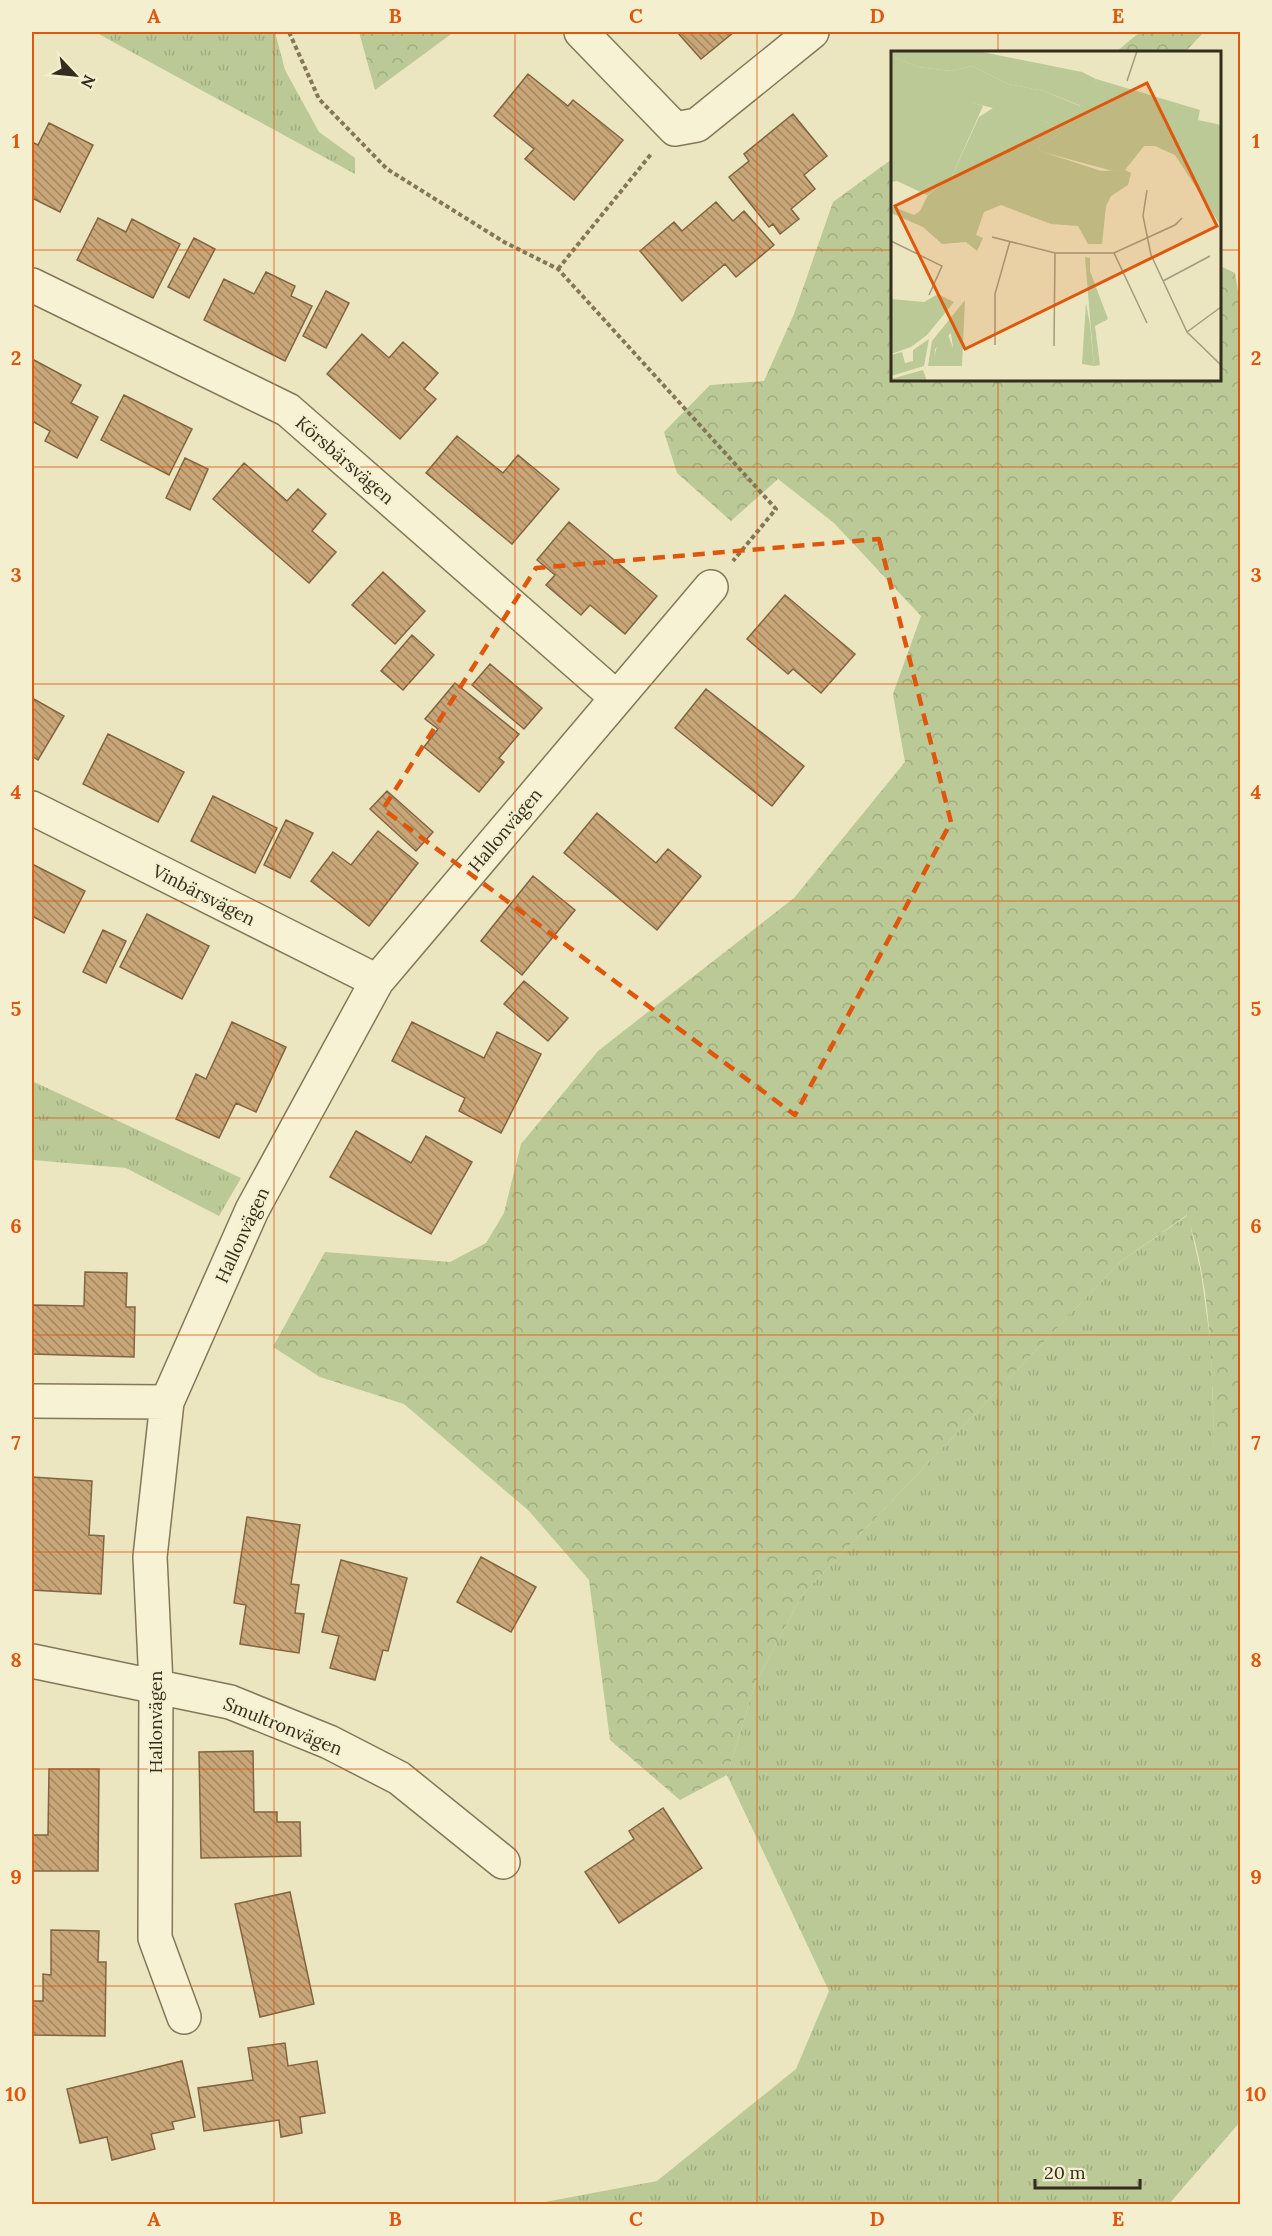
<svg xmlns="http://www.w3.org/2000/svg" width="1272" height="2236" font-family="Lora,serif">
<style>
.grass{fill:url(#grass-tufts)}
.forest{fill:url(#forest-crowns)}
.building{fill:url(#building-back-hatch);stroke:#826540;stroke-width:1.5}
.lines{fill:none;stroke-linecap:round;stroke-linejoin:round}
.minor-casing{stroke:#847759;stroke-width:36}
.path{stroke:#847759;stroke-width:4;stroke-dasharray:4.5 3;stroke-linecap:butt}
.minor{stroke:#f7f2d3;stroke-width:33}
.marked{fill:none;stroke:#df570d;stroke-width:4.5;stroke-dasharray:12 8;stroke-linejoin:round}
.grid{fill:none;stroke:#df570d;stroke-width:1.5;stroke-opacity:0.55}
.labels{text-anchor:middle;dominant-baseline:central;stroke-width:4.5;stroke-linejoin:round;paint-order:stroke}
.street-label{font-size:18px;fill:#342c1d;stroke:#f3efcf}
.inset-road{fill:none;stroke:#a29c7f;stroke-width:1.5}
.view{fill:#df570d;fill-opacity:0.15;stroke:#df570d;stroke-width:3}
.inset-edge{fill:none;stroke:#342c1d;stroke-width:3}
.neatline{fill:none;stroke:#df570d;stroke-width:2}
.grid-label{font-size:20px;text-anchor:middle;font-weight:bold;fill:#df570d}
</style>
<defs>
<pattern id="grass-tufts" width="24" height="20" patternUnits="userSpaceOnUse" patternTransform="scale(1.5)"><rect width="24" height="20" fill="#bac995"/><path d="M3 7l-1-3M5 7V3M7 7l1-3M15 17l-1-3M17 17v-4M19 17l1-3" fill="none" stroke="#a0ad80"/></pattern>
<pattern id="forest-crowns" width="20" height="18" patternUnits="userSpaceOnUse" patternTransform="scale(1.5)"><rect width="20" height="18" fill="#bac995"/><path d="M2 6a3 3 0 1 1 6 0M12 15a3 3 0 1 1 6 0" fill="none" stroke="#a0ad80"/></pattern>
<pattern id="building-back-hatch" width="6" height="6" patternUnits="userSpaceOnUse" patternTransform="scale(1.5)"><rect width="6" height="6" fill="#c8a678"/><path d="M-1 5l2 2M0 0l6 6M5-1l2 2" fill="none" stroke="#a38762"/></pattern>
</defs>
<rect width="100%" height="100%" fill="#ebe6c0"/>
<path class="grass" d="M95,32H275L285,70L319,132L355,158V174Z
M32,1081L241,1178L219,1216L126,1168L32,1160Z
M1188,1215L1201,1273L1211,1346L1214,1446L1240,1433V2122L1169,2204H534L657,2181L796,2069L829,1991L727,1775L755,1684L802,1595L1120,1262Z"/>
<path class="forest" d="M359,32H454L375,90Z
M1140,32H1204L1185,52H1116Z
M892,159V380H1220V266L1235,273L1240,303V1433L1214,1447C1212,1370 1212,1288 1187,1215L1120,1262L802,1595L755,1684L727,1775L680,1800L610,1740L589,1580L529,1511L404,1404L320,1377L273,1347L325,1252L450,1262L486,1243L504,1213L521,1144L598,1051L794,898L905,762L893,694L921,616L834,523L778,479L731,521L677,473L664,432L710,385L764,381L794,314L833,202Z"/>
<path class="building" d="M677,32H734L701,59Z
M528,74L568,106L573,100L623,140L574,200L525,159L534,149L494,116Z
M793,114L827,156L804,175L815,189L791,209L799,219L780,234L773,224L769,227L729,177L749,161L744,154Z
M49,123L93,145L60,212L32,198V142L38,145Z
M716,202L733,221L744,211L774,245L736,277L725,264L682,301L640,251L674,222L682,231Z
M98,218L126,232L132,219L180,244L153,298L77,260Z
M194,238L215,249L189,298L168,287Z
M266,272L295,286L291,296L312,306L285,361L204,320L224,279L254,294Z
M326,291L349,303L326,348L303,336Z
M362,334L389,358L403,342L438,373L424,389L436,399L400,439L327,374Z
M32,359L81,385L71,403L98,417L77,458L45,441L50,431L32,421Z
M124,395L192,429L169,475L101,440Z
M457,436L503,473L518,455L559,489L512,544L426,473Z
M185,458L208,469L190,510L166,498Z
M244,463L287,501L298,489L326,514L312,531L336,552L309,583L213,499Z
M569,522L657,596L625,634L590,605L581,615L546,585L555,575L537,560Z
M383,572L425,611L395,644L352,605Z
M785,595L855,654L821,693L793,669L788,674L747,639Z
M412,635L434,655L403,690L381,671Z
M490,664L542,708L524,729L472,685Z
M455,683L519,734L499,758L504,762L479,792L424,747L438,729L425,719Z
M706,689L804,766L772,806L675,728Z
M32,698L64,716L38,760L32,756Z
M108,734L184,772L158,822L83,784Z
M387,791L433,832L416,851L370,809Z
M213,796L277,828L255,873L191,841Z
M597,813L656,863L668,849L701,876L657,930L564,853Z
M286,820L313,833L290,878L264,865Z
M378,831L418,863L369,926L311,881L333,852L351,865Z
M32,864L85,891L64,933L32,916Z
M533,876L575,910L522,975L481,941Z
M147,914L209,946L182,999L120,967Z
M103,930L126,941L106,983L83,972Z
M524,981L568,1018L548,1041L504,1004Z
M232,1022L286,1047L256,1112L236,1103L219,1138L176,1119L196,1074L206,1079Z
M412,1022L484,1058L497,1032L541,1054L501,1133L459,1111L465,1098L392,1061Z
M356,1131L411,1163L426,1136L472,1162L431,1234L330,1177Z
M85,1272L127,1273L126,1307H135L134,1357L32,1354V1305L84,1306Z
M32,1477L92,1481L89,1535L104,1536L101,1594L32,1590Z
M247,1517L300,1525L291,1584L299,1585L295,1613L304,1614L299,1653L240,1644L246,1605L234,1603Z
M481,1557L536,1587L511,1632L457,1602Z
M341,1560L407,1578L388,1651L383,1650L375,1680L330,1668L339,1636L322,1632Z
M253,1751L254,1812H277V1822H300L301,1856L201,1858L199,1752Z
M49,1769H99L98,1871H32V1835H48Z
M663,1808L702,1868L619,1923L585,1872L634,1839L629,1831Z
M290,1892L314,2004L260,2017L235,1904Z
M51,1930L99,1931L98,1962H106L105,2036L32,2035V2001H43V1974L51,1975Z
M285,2043L288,2066L317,2061L325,2113L300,2117L302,2133L281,2137L279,2120L204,2131L198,2088L253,2080L248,2048Z
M182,2061L195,2117L172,2122L174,2129L151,2134L155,2149L112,2160L107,2137L80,2143L67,2089Z"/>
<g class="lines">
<g class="minor-casing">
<path id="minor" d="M581,32L675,129L697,125L812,32
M32,285L288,410L616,697
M32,808L377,981
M32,1401L167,1402
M32,1661L230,1702L329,1742L399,1778L503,1862
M184,2017L155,1938L156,1684L150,1557L167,1402L252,1210L377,981L711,587"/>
</g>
<path class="path" d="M289,32L319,99L387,169L504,242L558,269L776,509L733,561
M558,269L652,153"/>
<use href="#minor" class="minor"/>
</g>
<path class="marked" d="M879,539L951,822L795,1115L383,809L536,568Z"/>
<path class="grid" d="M274,32V2204M515,32V2204M757,32V2204M998,32V52M32,250H892M1220,250H1240M998,380V2204M32,467H1240M32,684H1240M32,901H1240M32,1118H1240M32,1335H1240M32,1552H1240M32,1769H1240M32,1986H1240"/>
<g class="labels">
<g class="street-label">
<text transform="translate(345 460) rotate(41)">Körsbärsvägen</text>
<text transform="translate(505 830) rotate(-50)">Hallonvägen</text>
<text transform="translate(204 895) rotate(27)">Vinbärsvägen</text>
<text transform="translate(242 1235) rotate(-65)">Hallonvägen</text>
<text transform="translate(155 1722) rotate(-90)">Hallonvägen</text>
<text transform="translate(283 1726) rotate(22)">Smultronvägen</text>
</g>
</g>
<g transform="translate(891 51)">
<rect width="330" height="330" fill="#ebe6c0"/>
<path d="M0,5L27,16L60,20L81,15L117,33L153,40L189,55L205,28L309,59L307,69L330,74V175L284,104L264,95H253L234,119L222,120L155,102L146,97L170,82L156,71L0,31ZM194,206L199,207V220L217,268L204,275L209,314L203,315ZM74,249L71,315H37L41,290ZM60,282L62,297L51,309H43L44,298ZM38,288L33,315L0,325V304L11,301L14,312L22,310V299ZM32,319L36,330H0V328Z" fill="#bac995" fill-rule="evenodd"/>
<path d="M0,0H86L191,21L205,28L190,55L153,40L117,33L81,15L60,20L27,16L0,5ZM105,55L156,71L170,82L146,97L155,102L210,120L234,119L240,122L237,134L220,145L215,155L211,193H197L187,175L160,173L110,154L93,161L85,184L92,187L86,200L75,191L51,193L32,176L0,162V155L23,164L29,160L37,144L60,127L88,66ZM47,243L63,251L36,284L20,296L0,303V248L33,251ZM195,252L199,274L203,315L191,313ZM56,281L62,297L58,309H42L47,292Z" fill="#bac995"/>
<path d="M0,25L92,55L60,127L36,144L6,130L0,131Z" fill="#bac995"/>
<path class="inset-road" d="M236,30L246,0M256,139L252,165L260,204L296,281L330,314M101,186L164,202H223L284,174L291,167M0,190L51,215L38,244M223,202L256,272M272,230L319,205M296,281L330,256M104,294V243L119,190M163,295L164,202"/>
<path class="view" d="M256,32L326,175L74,298L4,155Z"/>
<rect width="330" height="330" class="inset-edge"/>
</g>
<rect width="1272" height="2236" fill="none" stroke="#f3efcf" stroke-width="66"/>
<g transform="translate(75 75) rotate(116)" stroke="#f3efcf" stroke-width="4.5" paint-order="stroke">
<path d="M0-4.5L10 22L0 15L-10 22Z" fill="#342c1d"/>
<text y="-9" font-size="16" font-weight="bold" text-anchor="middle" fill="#342c1d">N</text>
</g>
<path d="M1035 2179v9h105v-9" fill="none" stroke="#342c1d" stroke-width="3"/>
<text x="1044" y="2179" font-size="18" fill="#342c1d" stroke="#f3efcf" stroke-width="4.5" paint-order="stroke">20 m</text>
<rect x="33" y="33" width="1206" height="2170" class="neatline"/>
<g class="grid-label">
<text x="154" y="23">A</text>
<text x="395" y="23">B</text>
<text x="636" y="23">C</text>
<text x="877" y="23">D</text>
<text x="1118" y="23">E</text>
<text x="16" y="148">1</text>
<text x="1256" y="148">1</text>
<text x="16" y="365">2</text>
<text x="1256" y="365">2</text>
<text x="16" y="582">3</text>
<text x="1256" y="582">3</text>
<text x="16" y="799">4</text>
<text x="1256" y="799">4</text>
<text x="16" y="1016">5</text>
<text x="1256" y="1016">5</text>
<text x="16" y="1233">6</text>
<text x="1256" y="1233">6</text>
<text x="16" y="1450">7</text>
<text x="1256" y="1450">7</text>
<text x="16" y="1667">8</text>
<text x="1256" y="1667">8</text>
<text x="16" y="1884">9</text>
<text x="1256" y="1884">9</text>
<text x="16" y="2101">10</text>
<text x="1256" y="2101">10</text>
<text x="154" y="2226">A</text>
<text x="395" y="2226">B</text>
<text x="636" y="2226">C</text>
<text x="877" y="2226">D</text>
<text x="1118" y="2226">E</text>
</g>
</svg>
